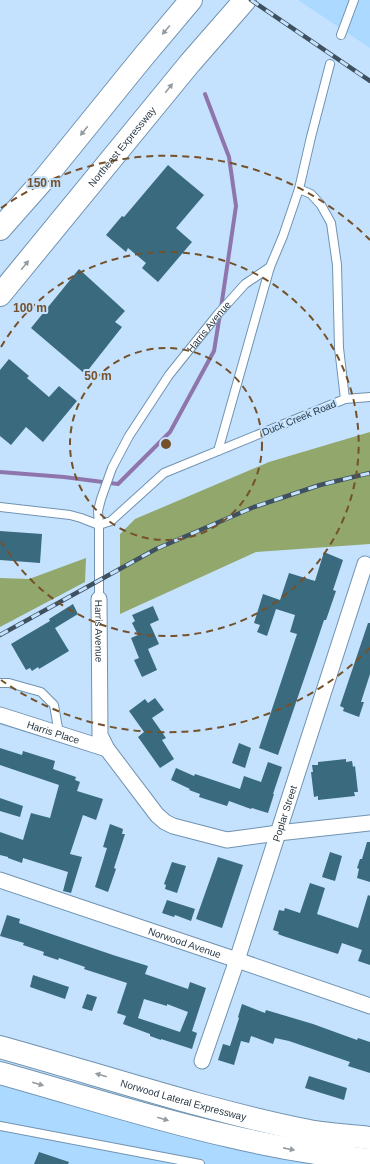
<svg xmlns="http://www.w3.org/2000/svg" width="370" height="1164" font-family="Arial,sans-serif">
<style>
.built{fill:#acd9ff}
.forest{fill:#91a76c}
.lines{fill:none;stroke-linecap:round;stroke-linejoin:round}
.stream{stroke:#8e75ac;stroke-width:4}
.building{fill:#396a7d;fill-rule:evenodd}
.service-casing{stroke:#7093b2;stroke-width:10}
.minor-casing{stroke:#7093b2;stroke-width:17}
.motorway-casing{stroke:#7093b2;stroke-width:24}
.service{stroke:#fff;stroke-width:8}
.minor{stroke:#fff;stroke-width:15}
.motorway{stroke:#fff;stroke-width:22}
.rail-casing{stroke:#3f5160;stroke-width:4.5}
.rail{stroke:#c4e2fd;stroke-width:3;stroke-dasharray:9;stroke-linecap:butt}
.oneway{fill:#949ca2}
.ring{fill:none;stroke:#75512b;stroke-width:2;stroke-dasharray:7 5}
.labels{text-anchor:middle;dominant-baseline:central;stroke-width:4;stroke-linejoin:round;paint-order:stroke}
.street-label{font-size:10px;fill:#283845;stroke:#c4e2fd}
.centre{fill:#75512b;stroke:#c4e2fd;stroke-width:2}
.ring-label{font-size:12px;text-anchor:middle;font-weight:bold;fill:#75512b;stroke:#c4e2fd;stroke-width:4;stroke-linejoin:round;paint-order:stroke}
</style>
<rect width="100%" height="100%" fill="#c4e2fd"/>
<path class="built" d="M298,0H370V48Z
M0,1073L370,1164H0Z"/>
<path class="forest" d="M370,432V544L256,552L120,614V534L135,519L269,462Z
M86,558L85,582L0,627V578L29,579Z"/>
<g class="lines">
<path class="stream" d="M205,94L229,157L236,206L221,308
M0,472L64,477L118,484L170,432L214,351L220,314"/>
</g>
<path class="building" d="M168,165L204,195L176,228L192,242L158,282L142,268L146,263L128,248L126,252L106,235L122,216L124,217Z
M79,269L125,311L115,322L122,327L85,374L31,328Z
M9,359L29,376L27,378L49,397L59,386L77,401L43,442L26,427L11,445L0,436V370Z
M0,531L42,534L40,563L0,560Z
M324,552L343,560L333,590L336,591L326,620H324L317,641L278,755L259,748L297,634L290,632L295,615L276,609L267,636L257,632L260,625L254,623L263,594L280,600L289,573L315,581Z
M73,604L78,614L55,628L69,651L39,669L38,667L32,671L30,668L26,670L11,644L50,621L49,619Z
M153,606L159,620L150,624L159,644L148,649L157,670L142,677L134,660L139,658L131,638L138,635L132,623L135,621L132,615Z
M368,623H370V674L361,702H364L359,717L343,711L344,708L340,706Z
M155,698L164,710L152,718L166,738L162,740L174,759L160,768L138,737L144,732L129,711L145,699L148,703Z
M239,743L251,748L245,768L232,763Z
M0,748L22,755L23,751L55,761L53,769L76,777L75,780L80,782L77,791L103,799L96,820L83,815L70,854L82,857L71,893L63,891L68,872L23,858L22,863L8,858V857L0,855V832L23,840L31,813L50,818L59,785L0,765Z
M346,759V762L352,761L353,767L355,766L358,792H354L355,796L318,800V796L314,797L311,772H313L312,765H318V762Z
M268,762L282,767L273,794H274L268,813L252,808L251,809L229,801L227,806L199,797L200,794L189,790L190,789L171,780L176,768L194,776L195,774L240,789L244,776L261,782Z
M0,798L23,806L20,817L0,811Z
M110,824L123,829L122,834H125L114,868L116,869L108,892L95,887L107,848L103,847Z
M367,842H370V882L357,878L359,869L357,868L360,859H362Z
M330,852L342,856L335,881L322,877Z
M218,857L243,865L222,928L196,919Z
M172,862L186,866L177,893L165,889L166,885L164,884Z
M310,883L325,888L317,914L358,928L368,895L370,896V965L358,961L362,950L342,943L338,954L283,936L278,934L279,932L273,930L279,910L284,911L285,908L300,913Z
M167,900L195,909L191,921L175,915L174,917L162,913Z
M7,915L20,919L19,923L113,955L148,966L145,974L188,989L190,982L206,988L192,1031L197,1033L192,1049L161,1039V1040L150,1036V1034L123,1024L126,1016L117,1013L127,983L84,969L85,967L59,958L58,960L43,955L44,952L23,945L24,943L0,936ZM144,999L167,1006V1004L188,1012L180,1032L138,1018Z
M33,975L69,987L65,999L30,987Z
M87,994L97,997L92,1011L82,1008Z
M242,1004L265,1013L266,1010L313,1024L357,1040L358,1038L370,1042V1073L348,1066L350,1062L289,1041L275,1038L273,1044L251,1036L249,1043L241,1041L234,1065L218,1060L223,1044L230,1046L239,1018L238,1017Z
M309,1076L347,1088L344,1100L305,1088Z
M39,1152L69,1162L68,1164H34Z"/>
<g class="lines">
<g class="service-casing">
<g id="service">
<path d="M341,35L354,0"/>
<path d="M299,189L311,194L321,205L331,223L337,265L339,348L345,399"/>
<path d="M218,451L270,267L283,236L299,189L311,137L330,64"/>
<path d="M0,507L70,515L81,518L99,525L111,521L164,473L345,399L370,397"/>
<path id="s1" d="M99,599V525L98,511L101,499L112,468L129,436L169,375L218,314L245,284L270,267"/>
<path d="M0,683H9L41,692L54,705L59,734"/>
<path d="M0,1126L200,1164"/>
</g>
</g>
<g class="minor-casing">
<g id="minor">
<path id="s2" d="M99,599L100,735L107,749L157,815L165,822L173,826L227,840L278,833L370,823"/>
<path id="s3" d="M0,715L107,749"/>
<path id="s4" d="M0,880L237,960L370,1006"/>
<path id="s5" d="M202,1061L237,960L365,564"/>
</g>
</g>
<g class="motorway-casing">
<g id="motorway">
<path d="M0,229L45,178L143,57L191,0"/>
<path id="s6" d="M0,295L190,63L245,0"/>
<path id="s7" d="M0,1047C101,1075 201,1109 304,1130C325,1135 348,1135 370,1138"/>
<path d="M0,1073C76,1094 152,1119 229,1136C275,1147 323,1155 370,1160"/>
</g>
</g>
<use href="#service" class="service"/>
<use href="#minor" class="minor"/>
<use href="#motorway" class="motorway"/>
<g class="rail-casing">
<path id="rail" d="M251,0L370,81
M0,635L156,549L254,507L320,485L370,473"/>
</g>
<use href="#rail" class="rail"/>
</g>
<defs><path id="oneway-solid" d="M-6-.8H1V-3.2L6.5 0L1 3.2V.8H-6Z"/></defs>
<g class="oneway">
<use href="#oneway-solid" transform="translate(166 30) rotate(130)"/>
<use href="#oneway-solid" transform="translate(169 88) rotate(-51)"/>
<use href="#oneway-solid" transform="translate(84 131) rotate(129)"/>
<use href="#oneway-solid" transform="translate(25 265) rotate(-51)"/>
<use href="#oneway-solid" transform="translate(101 1075) rotate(-164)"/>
<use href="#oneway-solid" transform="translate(38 1084) rotate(16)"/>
<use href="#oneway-solid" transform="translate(163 1119) rotate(16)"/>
<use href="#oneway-solid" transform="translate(289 1149) rotate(11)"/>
</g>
<g class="ring">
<circle cx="166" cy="444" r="96"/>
<path d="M1 347A192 192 0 1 1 1 541"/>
<path d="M370 648A288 288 0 0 1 1 680M1 208A288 288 0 0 1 370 240"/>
</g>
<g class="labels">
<g class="street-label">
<text stroke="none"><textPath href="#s6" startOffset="192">Northeast Expressway</textPath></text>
<text stroke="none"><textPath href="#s1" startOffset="305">Harris Avenue</textPath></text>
<text transform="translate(299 418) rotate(-22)">Duck Creek Road</text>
<text stroke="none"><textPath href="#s2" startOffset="32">Harris Avenue</textPath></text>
<text stroke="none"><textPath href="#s3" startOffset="56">Harris Place</textPath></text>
<text stroke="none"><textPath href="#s5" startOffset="261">Poplar Street</textPath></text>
<text stroke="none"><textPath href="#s4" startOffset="195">Norwood Avenue</textPath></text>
<text stroke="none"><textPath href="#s7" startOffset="191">Norwood Lateral Expressway</textPath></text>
</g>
</g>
<circle cx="166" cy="444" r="6" class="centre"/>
<g class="ring-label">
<text x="44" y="187">150 m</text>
<text x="30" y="312">100 m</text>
<text x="98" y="380">50 m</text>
</g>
</svg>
